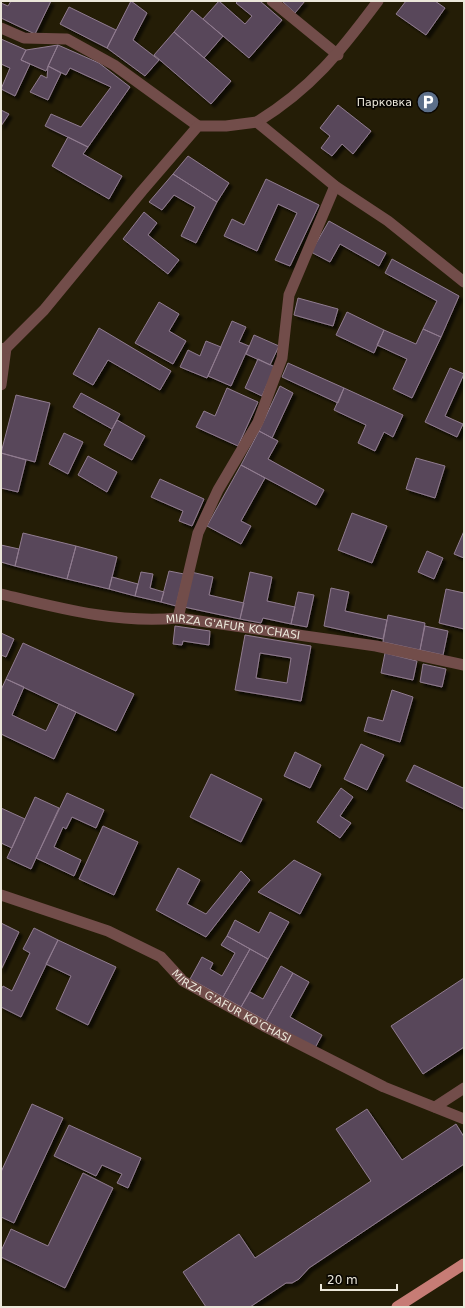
<svg xmlns="http://www.w3.org/2000/svg" width="465" height="1308" font-family="'DejaVu Sans',sans-serif">
<style>
.building{fill:#59475a;stroke:#907c90;fill-rule:evenodd;filter:url(#shadow)}
.lines{fill:none;stroke-linecap:round;stroke-linejoin:round}
.service{stroke:#724d4a;stroke-width:11}
.minor{stroke:#724d4a;stroke-width:11}
.primary{stroke:#c77c75;stroke-width:11}
.labels{text-anchor:middle;dominant-baseline:central;stroke-width:3.5;stroke-linejoin:round;paint-order:stroke}
.poi-label{font-size:11px;fill:#ebe7da;stroke:#0a0702;text-anchor:end}
.street-label{font-size:11px;fill:#ebe7da;stroke:#0a0702}
</style>
<defs>
<filter id="shadow"><feDropShadow dx="3.5" dy="3.5" stdDeviation="1" flood-color="#0009"/></filter>
</defs>
<rect width="100%" height="100%" fill="#241d06"/>
<path class="building" d="M11,1H51L35,34L1,18V3L8,6Z
M131,1L147,13L133,40L159,60L145,76L107,48Z
M219,1L245,24L252,16L236,3L238,1H260L282,20L249,58L203,19Z
M282,1H305L295,13Z
M406,1H435L445,8L426,35L396,14Z
M69,7L116,30L107,48L60,24Z
M192,10L223,36L204,58L174,32Z
M174,32L231,81L211,104L154,55Z
M1,39L26,50L21,60L30,64L15,96L1,89L10,68L1,64Z
M58,45L99,63L130,87L88,147L45,126L51,114L81,127L111,87L70,68L66,75L48,66Z
M58,45L46,71L21,60L26,50Z
M48,66L61,73L48,100L30,92L41,75L47,78Z
M338,105L371,131L353,154L342,144L332,156L321,148L330,136L320,128Z
M1,110L9,114L1,126Z
M68,137L88,147L83,154L122,176L109,199L52,166Z
M188,156L229,183L217,202L173,174Z
M173,174L217,202L196,243L181,236L195,207L174,195L162,210L149,202Z
M266,179L319,205L290,266L275,260L297,213L278,204L257,251L224,236L232,219L244,225Z
M144,212L157,223L148,235L179,260L168,274L123,239Z
M329,221L386,253L379,266L340,244L330,262L311,252Z
M392,259L459,296L441,337L423,329L437,301L385,273Z
M298,298L338,309L333,326L294,315Z
M159,302L179,314L169,331L186,341L173,364L135,343Z
M347,312L384,330L374,353L336,335Z
M232,321L246,327L239,342L249,346L231,386L208,376Z
M99,328L171,371L160,390L108,360L93,385L73,374Z
M423,329L441,337L412,398L393,389L407,359L377,345L384,330L416,344Z
M254,335L279,346L270,365L246,354Z
M206,341L221,347L207,378L180,367L188,350L200,356Z
M258,359L275,367L262,396L245,388Z
M288,363L344,388L338,403L282,377Z
M450,368L464,374L445,416L463,424L457,437L425,422Z
M280,386L293,393L272,438L259,431Z
M227,388L258,402L238,446L196,427L204,411L215,416Z
M344,388L403,415L393,437L384,432L375,451L358,443L366,425L334,410Z
M81,393L120,414L112,429L73,407Z
M16,395L50,403L35,462L1,453Z
M117,420L145,436L132,460L104,445Z
M259,431L278,441L268,459L324,490L316,505L241,465Z
M64,433L83,442L68,474L49,464Z
M1,453L26,460L18,492L1,488Z
M88,456L117,472L107,492L78,475Z
M416,458L445,466L435,498L406,489Z
M241,465L265,478L241,521L251,526L241,544L207,526Z
M160,479L204,499L192,526L179,521L183,511L151,497Z
M352,513L387,526L372,563L338,550Z
M464,531V558L454,554Z
M23,533L76,546L67,579L15,566Z
M1,545L19,549L15,566L1,562Z
M76,546L117,557L109,589L67,579Z
M427,551L443,558L434,579L418,572Z
M169,571L184,574L176,606L161,602Z
M141,572L153,574L150,588L164,592L161,602L135,596Z
M191,572L213,577L209,595L244,603L240,619L184,607Z
M250,572L272,577L267,601L295,607L291,624L263,618L261,623L240,619Z
M112,577L138,584L135,596L109,589Z
M331,588L349,592L345,611L387,620L383,639L324,626Z
M446,589L464,593V629L439,623Z
M298,592L314,595L307,627L291,624Z
M388,615L425,623L420,650L383,642Z
M175,626L210,631L209,645L183,641L182,645L173,644Z
M425,626L448,631L443,655L420,650Z
M1,633L14,639L6,657L1,655Z
M245,635L311,646L301,701L235,690ZM260,653L291,658L287,683L256,678Z
M23,643L134,694L116,731L6,679Z
M385,653L417,661L413,680L381,673Z
M423,664L446,669L442,687L420,682Z
M6,679L24,687L12,715L46,731L59,704L76,712L54,759L1,734V690Z
M392,690L413,697L400,742L364,731L368,717L383,721Z
M361,744L384,755L367,790L344,779Z
M295,752L321,765L310,788L284,776Z
M414,765L463,788L464,785V809L406,781Z
M211,774L262,799L241,842L190,817Z
M341,788L353,797L340,816L351,823L340,838L317,822Z
M67,793L104,810L96,828L72,817L66,829L63,827L54,847L81,860L74,876L36,858Z
M35,797L59,808L31,869L7,858Z
M1,808L25,819L12,848L1,843Z
M103,826L138,842L114,895L79,879Z
M294,860L321,874L300,914L258,892Z
M178,868L200,880L187,904L206,914L241,871L250,880L206,937L156,910Z
M270,912L289,922L268,959L227,936L235,920L259,933Z
M1,923L19,932L1,970Z
M34,928L58,940L21,1017L1,1007V990L3,986L12,991L30,953L23,949Z
M227,936L250,949L223,997L190,979L202,957L213,963L210,969L222,976L235,953L221,945Z
M58,940L116,967L88,1025L56,1009L71,976L46,964Z
M250,949L268,959L241,1007L223,997Z
M281,966L293,973L266,1021L241,1007L250,992L263,999Z
M293,973L309,982L290,1017L322,1035L315,1048L266,1021Z
M464,978V1047L423,1074L391,1026Z
M32,1104L63,1118L14,1223L1,1217V1172Z
M367,1109L402,1160L456,1124L464,1137V1164L309,1268L299,1279L292,1283H286L250,1307H206L183,1272L239,1234L255,1258L371,1181L336,1129Z
M69,1125L141,1158L128,1188L117,1183L122,1174L102,1165L96,1176L54,1156Z
M83,1173L113,1188L65,1288L1,1257V1251L11,1229L48,1246Z"/>
<g class="lines">
<path class="service" d="M1,28L24,38L67,39L114,65L198,126
M1,385L6,348
M178,618L198,533L218,490L258,422L282,358L289,295L335,186"/>
<g class="minor">
<path d="M272,1L338,55"/>
<path d="M378,1C340,52 312,88 257,122L335,186L388,221L464,282"/>
<path d="M1,349L6,348L44,310L142,191L198,126H226L257,122"/>
<path id="s1" d="M1,594C59,608 118,624 178,618L376,646L464,665"/>
<path id="s2" d="M1,895L108,931L161,957L183,981L264,1026L384,1087L464,1119"/>
<path d="M435,1107L464,1088"/>
</g>
<path class="primary" d="M397,1307L464,1264"/>
</g>
<defs>
<g id="parking-disc" transform="scale(1.15)"><circle r="9.5" fill="#5c6f8a" stroke="#0a0702"/><path d="M-3.5-5.5H1a3.5 3.5 0 0 1 0 7H-1V5.5H-3.5ZM-1-3.4V-.6H.8a1.4 1.4 0 0 0 0-2.8Z" fill="#fff"/></g>
</defs>
<g fill-rule="evenodd">
<use href="#parking-disc" x="428" y="102"/>
</g>
<g class="labels">
<g class="poi-label">
<text x="412" y="102">Парковка</text>
</g>
<g class="street-label">
<text stroke="none"><textPath href="#s1" startOffset="235">MIRZA G'AFUR KO'CHASI</textPath></text>
<text stroke="none"><textPath href="#s2" startOffset="259">MIRZA G'AFUR KO'CHASI</textPath></text>
</g>
</g>
<rect width="465" height="1308" fill="none" stroke="#ebe7da" stroke-width="4"/>
<path d="M321 1284v6h76v-6" fill="none" stroke="#ebe7da" stroke-width="2"/>
<text x="327" y="1284" font-size="12" fill="#ebe7da" stroke="#0a0702" stroke-width="3" paint-order="stroke">20 m</text>
</svg>
